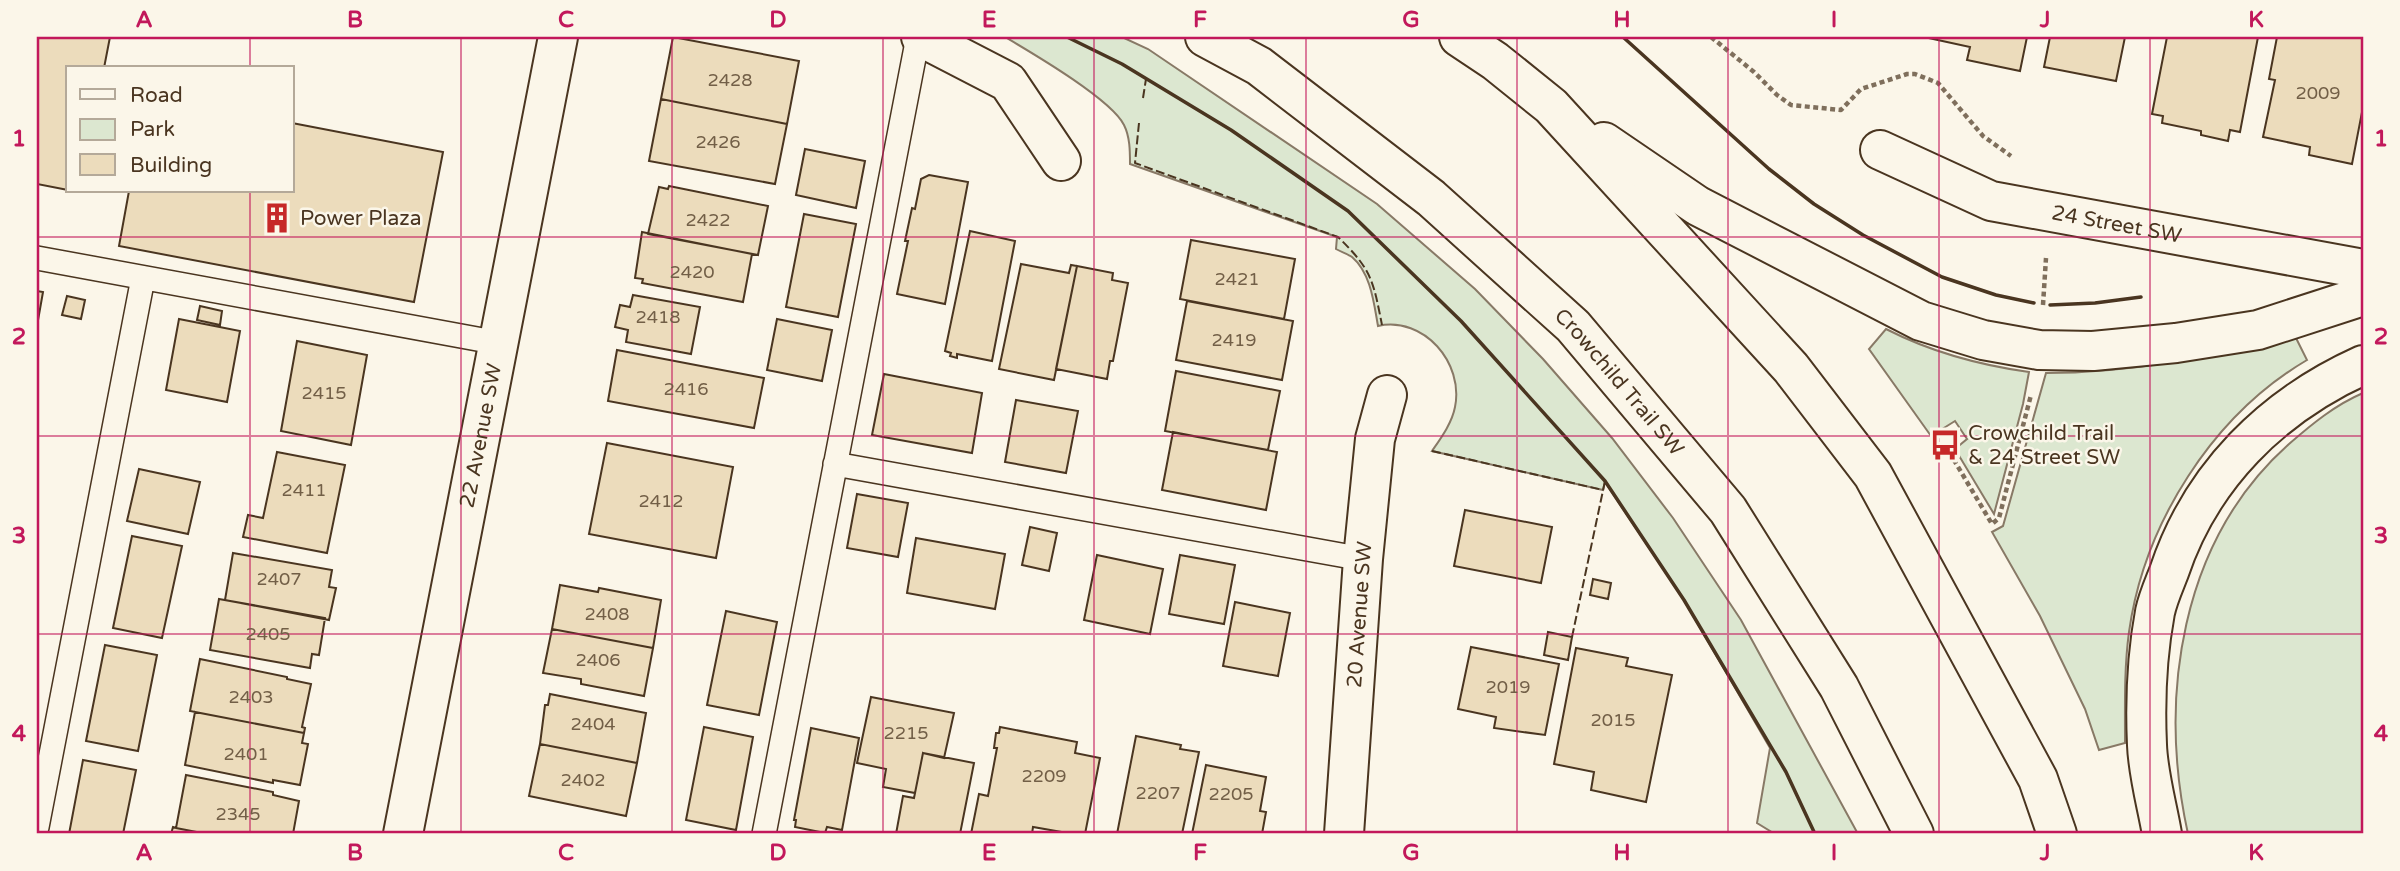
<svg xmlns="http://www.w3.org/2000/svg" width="2400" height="871" font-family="'Varela Round',sans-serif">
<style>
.green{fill:#dce7d0;stroke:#887966;stroke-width:2}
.building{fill:#ecdcbc;stroke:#4a3520;stroke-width:2}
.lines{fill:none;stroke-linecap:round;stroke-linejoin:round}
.service-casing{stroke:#4a3520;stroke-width:26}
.minor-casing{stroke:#4a3520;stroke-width:42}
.motorway-casing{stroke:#4a3520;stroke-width:42}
.path{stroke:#7f6f5c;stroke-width:4.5;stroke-dasharray:5 3.5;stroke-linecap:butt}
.service{stroke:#fbf6e9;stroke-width:23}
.minor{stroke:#fbf6e9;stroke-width:38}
.motorway{stroke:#fbf6e9;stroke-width:38}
.fence{stroke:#4a3520;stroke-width:2;stroke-dasharray:9 3.5;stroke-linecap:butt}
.wall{stroke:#4a3520;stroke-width:3.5}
.grid{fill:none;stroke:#c2185b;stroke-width:2;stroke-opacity:0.55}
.labels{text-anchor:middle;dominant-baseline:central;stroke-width:5;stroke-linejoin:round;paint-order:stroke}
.number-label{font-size:18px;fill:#725f47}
.poi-label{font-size:21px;fill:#4a3520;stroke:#fbf6e9;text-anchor:start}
.street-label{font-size:21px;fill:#4a3520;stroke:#fbf6e9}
.neatline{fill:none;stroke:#c2185b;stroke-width:2.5}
.grid-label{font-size:23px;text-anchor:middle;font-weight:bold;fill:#c2185b}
</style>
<rect width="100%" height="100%" fill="#fbf6e9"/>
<path class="green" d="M1005,37H1122L1148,49L1377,204L1475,289L1543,359L1612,438L1673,518L1741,620L1858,834H1775L1757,823L1770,748L1684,600L1605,482L1603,490L1432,451C1441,438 1452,423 1455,407C1464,363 1424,316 1378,326C1374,304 1371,273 1352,257C1348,254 1341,252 1336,249L1337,237L1130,164C1130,151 1130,137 1124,125C1111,99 1032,53 1005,37Z
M1886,329C1931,352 1979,365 2029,372L2023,404L1994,514L1955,449L1967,439L1955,421L1931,436L1869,349Z
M2296,338L2307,360C2212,416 2144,524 2129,632C2124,669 2125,706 2125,743L2099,750L2085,709L2040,616L1992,532L2003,526L2046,373C2133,373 2211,356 2296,338Z
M2363,393V834H2188C2158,697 2180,541 2289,444C2312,424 2335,405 2363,393Z"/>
<path class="building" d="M37,37H110L104,68H68V190L37,184Z
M673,37L799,61L787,124L661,99Z
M1924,37H2027L2020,71L1967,60L1970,47Z
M2050,37H2125L2116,81L2044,67Z
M2167,37H2258L2240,132L2230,130L2228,141L2201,135V131L2162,123L2163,116L2152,114Z
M2277,37H2363V107L2352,164L2309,155L2310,147L2263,137L2275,80L2269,79Z
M661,99L787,124L775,184L649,161Z
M292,123L443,152L414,302L119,246L129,191H292Z
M805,149L865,161L856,208L796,195Z
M929,175L968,182L945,304L897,294L908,241H905L912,208L915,209L921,179Z
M669,186L768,206L758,255L648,234L659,187L668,189Z
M804,214L856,224L838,317L786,307Z
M970,231L1015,241L992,361L957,354V358L950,356L951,353L945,351Z
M642,232L752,254L743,302L642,283L643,279L635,278Z
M1191,240L1295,259L1284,319L1180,299Z
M1021,264L1069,273L1071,265L1077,266L1054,380L999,369Z
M1077,266L1113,273L1112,280L1128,283L1113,361H1110L1107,379L1056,369Z
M37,291L43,292L37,326Z
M633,295L700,307L691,354L626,342L628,330L615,327L620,305L630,307Z
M67,296L85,300L81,319L62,315Z
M1187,301L1293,321L1282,380L1176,360Z
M200,306L222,311L220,325L197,320Z
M179,319L240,331L227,402L166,390Z
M777,319L832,330L822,381L767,370Z
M297,341L367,355L351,445L281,431Z
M617,350L764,378L754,428L608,401Z
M1176,371L1280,391L1268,450L1165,431Z
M884,374L982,393L972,453L872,435Z
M1016,400L1078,411L1066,473L1005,462Z
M1173,432L1277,452L1266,510L1162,490Z
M607,443L733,467L716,558L589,534Z
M277,452L345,465L327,553L243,537L248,515L263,518Z
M139,469L200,482L188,534L127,521Z
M857,494L908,503L898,557L847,548Z
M1465,510L1552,527L1541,583L1454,566Z
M1030,527L1057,533L1049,571L1022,565Z
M132,536L182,546L162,638L113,628Z
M916,538L1005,554L995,609L907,593Z
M233,553L332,570L329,587L336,588L329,620L225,600Z
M1097,555L1163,569L1150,634L1084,620Z
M1180,555L1235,565L1224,624L1169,614Z
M1593,579L1611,583L1608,599L1590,595Z
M560,585L598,592L599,588L661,600L653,648L552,629Z
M219,599L325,618L319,655L312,654L310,668L210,650Z
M1235,602L1290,613L1278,676L1223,666Z
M726,611L777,622L759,715L707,705Z
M552,629L653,648L644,696L581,684V679L543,673Z
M1548,632L1572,637L1568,660L1544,655Z
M105,645L157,655L138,751L86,741Z
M1471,647L1559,664L1545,735L1494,728L1496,717L1458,709Z
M1576,648L1628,658L1626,666L1672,675L1646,802L1591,790L1594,772L1554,764Z
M200,659L287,677V679L311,684L302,727L305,728L304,733L190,711Z
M550,694L646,713L637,763L540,744L545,705H548Z
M871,697L954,713L944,758L923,753L915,793L883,787L886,769L857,763Z
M195,712L304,733L302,743L308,744L300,785L273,780V783L185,765Z
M704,727L753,737L736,830L686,820Z
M1000,727L1077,742L1075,753L1100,758L1085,834H1073L1033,827L1032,834H971L979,794L988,796L997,748H994L996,733H999Z
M811,728L859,738L842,830L827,827L825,833L795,827L796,820H794Z
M1136,736L1181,745L1180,749L1199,752L1182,834H1117Z
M540,744L637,763L626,816L529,796Z
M923,753L974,763L960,834H896L903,796L914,798Z
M83,760L136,770L123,834H69Z
M1206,765L1266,777L1260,811L1266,812L1262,834H1192Z
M186,775L273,792V795L299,801L293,834H207L176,828Z
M173,827L176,828L207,834H171Z"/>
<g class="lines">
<g class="service-casing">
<path id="service" d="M37,258L499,343
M835,464L1363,559
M37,827L143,278
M764,834L918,37"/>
</g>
<g class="minor-casing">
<g id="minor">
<path d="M921,37L1008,82L1061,161"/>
<path id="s1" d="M1880,150L1991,201L2363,269"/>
<path id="s2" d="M403,834L558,37"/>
<path id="s3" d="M1344,834L1363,559L1375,439L1387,395"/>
</g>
</g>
<g class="motorway-casing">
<g id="motorway">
<path id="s4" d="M1205,37L1259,66L1431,198L1573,326L1728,510L1839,687L1914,834"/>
<path d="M1459,37L1495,61L1551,106L1791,368L1873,475L2038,779L2057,834"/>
<path d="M1604,142L1698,206L1921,321L1983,340L2039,350L2093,351L2176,343L2258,330L2363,296"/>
<path d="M2162,834C2157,805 2148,774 2147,745C2145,701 2147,655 2155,612C2158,598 2164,585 2169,572C2201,476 2272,406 2363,365"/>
</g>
</g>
<path class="path" d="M1711,37L1754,72L1777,95L1791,105L1841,110L1861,89L1907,74H1915L1938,83L1983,136L2011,156
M2043,305L2046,258
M1945,445L1992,524L1999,518L2031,395"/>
<use href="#service" class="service"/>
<use href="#minor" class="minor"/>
<use href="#motorway" class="motorway"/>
<path class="fence" d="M1143,98L1146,79
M1139,123L1135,163L1338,237C1372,270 1373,280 1382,325
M1432,451L1603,490
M1572,637L1605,481"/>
<path class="wall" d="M1067,37L1122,64L1231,130L1348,211L1461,321L1605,481L1684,600L1786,772L1815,834
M1623,37L1769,169L1814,204L1863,235L1942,277L1996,295L2034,303
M2050,305L2095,303L2141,297"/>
</g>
<path class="grid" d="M250,37V68M461,37V834M672,37V834M883,37V834M1094,37V834M1306,37V834M1517,37V834M1728,37V834M1939,37V834M2150,37V834M250,191V834M37,237H2363M37,436H2363M37,634H2363"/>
<defs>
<g id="building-bare" transform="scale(2.415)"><path d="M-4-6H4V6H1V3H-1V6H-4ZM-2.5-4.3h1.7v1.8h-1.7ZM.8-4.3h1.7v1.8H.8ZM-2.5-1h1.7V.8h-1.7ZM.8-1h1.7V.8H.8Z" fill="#c62828" stroke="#fbf6e9" stroke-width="2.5" paint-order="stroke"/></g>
<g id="bus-bare" transform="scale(2.415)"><path d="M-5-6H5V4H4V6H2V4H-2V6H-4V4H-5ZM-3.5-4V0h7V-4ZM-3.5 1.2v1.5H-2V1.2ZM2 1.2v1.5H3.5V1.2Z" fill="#c62828" stroke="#fbf6e9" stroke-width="2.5" paint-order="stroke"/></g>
</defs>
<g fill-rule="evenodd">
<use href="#building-bare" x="277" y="218"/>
<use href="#bus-bare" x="1945" y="445"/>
</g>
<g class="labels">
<g class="number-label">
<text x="730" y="80">2428</text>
<text x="2318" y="93">2009</text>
<text x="718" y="142">2426</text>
<text x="708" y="220">2422</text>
<text x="692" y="272">2420</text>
<text x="1237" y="279">2421</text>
<text x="658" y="317">2418</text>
<text x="1234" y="340">2419</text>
<text x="686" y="389">2416</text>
<text x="324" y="393">2415</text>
<text x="304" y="490">2411</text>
<text x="661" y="501">2412</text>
<text x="279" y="579">2407</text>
<text x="607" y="614">2408</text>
<text x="268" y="634">2405</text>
<text x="598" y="660">2406</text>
<text x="1508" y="687">2019</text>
<text x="251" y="697">2403</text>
<text x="1613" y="720">2015</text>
<text x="593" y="724">2404</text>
<text x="906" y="733">2215</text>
<text x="246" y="754">2401</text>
<text x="1044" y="776">2209</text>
<text x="583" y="780">2402</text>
<text x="1158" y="793">2207</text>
<text x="1231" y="794">2205</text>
<text x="238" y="814">2345</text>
</g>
<g class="poi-label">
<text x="300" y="218">Power Plaza</text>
<text x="1968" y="433">Crowchild Trail<tspan x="1968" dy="24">&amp; 24 Street SW</tspan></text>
</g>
<g class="street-label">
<text stroke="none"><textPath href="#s1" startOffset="250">24 Street SW</textPath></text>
<text stroke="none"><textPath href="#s4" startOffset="542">Crowchild Trail SW</textPath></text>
<text stroke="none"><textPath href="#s2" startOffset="406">22 Avenue SW</textPath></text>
<text stroke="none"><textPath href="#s3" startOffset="220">20 Avenue SW</textPath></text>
</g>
</g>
<rect width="2400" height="871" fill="none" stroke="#fbf6e9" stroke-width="77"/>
<rect x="66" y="66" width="228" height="126" fill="#fbf6e9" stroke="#b4a999" stroke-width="2"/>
<rect x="80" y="89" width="35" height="10" fill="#fbf6e9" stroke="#b4a999" stroke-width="2"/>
<text x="130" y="102" font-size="21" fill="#4a3520">Road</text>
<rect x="80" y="119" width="35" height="21" fill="#dce7d0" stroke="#b4a999" stroke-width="2"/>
<text x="130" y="136" font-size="21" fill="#4a3520">Park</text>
<rect x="80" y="154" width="35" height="21" fill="#ecdcbc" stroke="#b4a999" stroke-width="2"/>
<text x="130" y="172" font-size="21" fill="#4a3520">Building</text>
<rect x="38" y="38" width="2324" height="794" class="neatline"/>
<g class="grid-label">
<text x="144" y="27">A</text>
<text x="355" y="27">B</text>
<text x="566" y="27">C</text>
<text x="778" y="27">D</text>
<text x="989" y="27">E</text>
<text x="1200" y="27">F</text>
<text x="1411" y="27">G</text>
<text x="1622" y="27">H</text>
<text x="1834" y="27">I</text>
<text x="2045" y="27">J</text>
<text x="2256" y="27">K</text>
<text x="19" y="146">1</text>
<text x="2381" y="146">1</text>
<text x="19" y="344">2</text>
<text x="2381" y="344">2</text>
<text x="19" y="543">3</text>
<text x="2381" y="543">3</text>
<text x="19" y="741">4</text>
<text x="2381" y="741">4</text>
<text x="144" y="860">A</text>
<text x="355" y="860">B</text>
<text x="566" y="860">C</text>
<text x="778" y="860">D</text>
<text x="989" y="860">E</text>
<text x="1200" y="860">F</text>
<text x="1411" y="860">G</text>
<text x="1622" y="860">H</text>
<text x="1834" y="860">I</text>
<text x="2045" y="860">J</text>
<text x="2256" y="860">K</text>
</g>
</svg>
